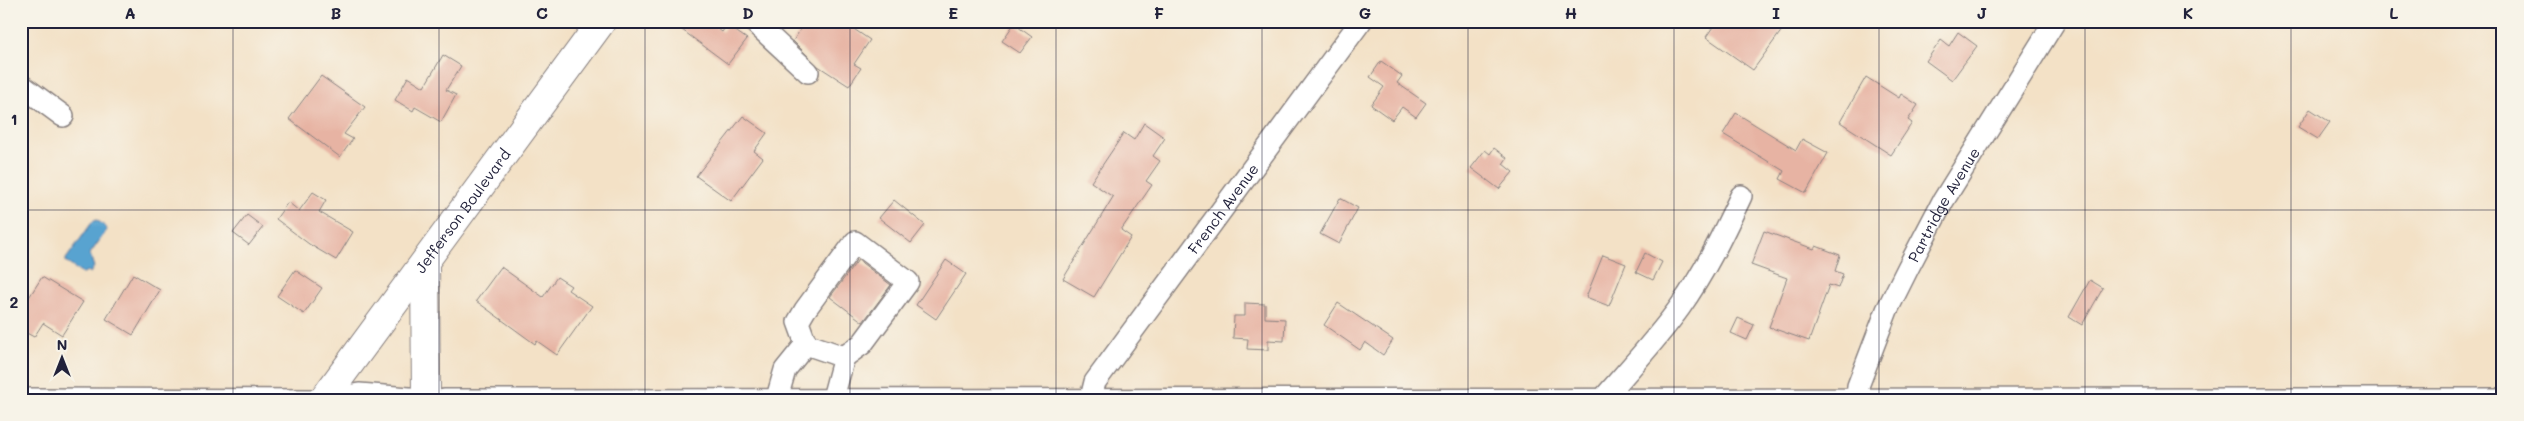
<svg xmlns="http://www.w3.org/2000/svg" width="2524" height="421" font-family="Mali,sans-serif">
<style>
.water{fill:#59a3d0;stroke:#3e6286}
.building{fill:#e7b3a3}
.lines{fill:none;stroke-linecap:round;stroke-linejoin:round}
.minor-casing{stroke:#8a8280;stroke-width:24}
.major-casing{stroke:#8a8280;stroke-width:30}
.minor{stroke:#fff;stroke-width:21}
.major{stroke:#fff;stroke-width:28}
.grid{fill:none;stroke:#22223b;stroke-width:1;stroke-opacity:0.55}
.labels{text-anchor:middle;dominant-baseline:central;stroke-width:4;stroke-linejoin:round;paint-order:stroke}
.street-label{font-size:15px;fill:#22223b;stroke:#f7f3e8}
.neatline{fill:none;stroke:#22223b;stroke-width:2}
.grid-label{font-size:16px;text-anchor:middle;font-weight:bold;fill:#22223b}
</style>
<rect width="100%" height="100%" fill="#f7f3e8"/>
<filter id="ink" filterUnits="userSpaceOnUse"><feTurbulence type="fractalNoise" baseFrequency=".02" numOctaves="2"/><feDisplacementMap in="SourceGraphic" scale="10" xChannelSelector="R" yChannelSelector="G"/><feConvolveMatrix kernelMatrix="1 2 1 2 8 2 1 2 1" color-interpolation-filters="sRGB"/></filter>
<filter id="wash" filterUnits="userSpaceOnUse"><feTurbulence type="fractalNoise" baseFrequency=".0096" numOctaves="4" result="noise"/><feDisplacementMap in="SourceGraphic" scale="20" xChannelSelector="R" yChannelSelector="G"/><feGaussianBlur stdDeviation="1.12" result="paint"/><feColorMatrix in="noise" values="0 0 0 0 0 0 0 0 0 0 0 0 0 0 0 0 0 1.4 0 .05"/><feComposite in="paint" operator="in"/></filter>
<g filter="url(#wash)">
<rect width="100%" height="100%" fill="#f3e1c6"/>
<path class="water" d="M97,220L106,227L107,230L90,254L94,267L90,273L87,271L82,274L66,262V259L93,221Z"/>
<g id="blocks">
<path class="building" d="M670,21H708L722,32L727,25L747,39L728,64Z
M806,21H842L870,40L854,64L861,68L849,86L818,66L793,41Z
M1717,21H1770L1782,30L1753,70L1706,37Z
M1014,24L1032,37L1020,53L1002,41Z
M1958,32L1977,46L1952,80L1926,61L1941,40L1949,46Z
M443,55L461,66L446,90L456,95L441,122L415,107L413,111L395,100L408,77L424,87Z
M1381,61L1402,76L1397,83L1426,103L1416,117L1402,107L1392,120L1371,105L1384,87L1370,77Z
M321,76L365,107L344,134L353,139L340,157L289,119Z
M1866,77L1899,98L1901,94L1918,105L1908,120L1912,123L1891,155L1840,122Z
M2310,109L2330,122L2318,139L2298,127Z
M1736,113L1796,150L1802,139L1828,153L1806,193L1780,179L1784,171L1723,134Z
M743,116L767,133L754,151L763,158L731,201L696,176Z
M1144,123L1165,138L1153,156L1160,161L1146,181L1152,185L1121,230L1131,237L1094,297L1063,279L1113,197L1091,182L1124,133L1134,140Z
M1494,148L1507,158L1503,164L1513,172L1499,189L1471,168L1485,150L1490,154Z
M313,192L326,200L319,212L353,232L336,260L309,244L276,219L288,202L299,211Z
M1340,198L1358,208L1339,244L1320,234Z
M894,200L925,225L911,243L879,218Z
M247,215L263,227L249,245L233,233Z
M1764,231L1814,249L1816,246L1840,255L1835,271L1843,274L1838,288L1829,285L1809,341L1769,327L1787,278L1751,265Z
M1645,253L1662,262L1653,280L1636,272Z
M1603,255L1626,264L1609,306L1586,297Z
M858,260L891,285L863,322L830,297Z
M946,260L966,274L936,319L916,305Z
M501,267L543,297L557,277L571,286L568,290L592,306L557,355L537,341L535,344L476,301Z
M295,270L322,288L304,314L277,296Z
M133,274L160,290L133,335L106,319Z
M42,277L83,302L62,335L43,323L34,337L21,330V310Z
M2090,280L2103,288L2082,325L2069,317Z
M1245,303L1265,304V318L1285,319L1284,341L1268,340V350L1247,349L1248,339L1233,338L1234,316H1245Z
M1338,303L1393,340L1383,355L1365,342L1360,350L1324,325Z
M1738,318L1754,325L1747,340L1731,333Z"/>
</g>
</g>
<g filter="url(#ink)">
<use href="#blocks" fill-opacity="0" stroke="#8a8280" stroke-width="1"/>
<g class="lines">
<g class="minor-casing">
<g id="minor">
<path d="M753,21L808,72"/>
<path d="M21,85L63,116"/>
<path d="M806,344L798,322L805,310L855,242L908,282L862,344L844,357"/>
<path d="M777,398L785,370L806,344L844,357L833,398"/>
<path id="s1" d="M1091,398L1095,382L1361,21"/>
<path d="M1604,398C1630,368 1657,339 1680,307C1705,272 1723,234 1741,196"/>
<path d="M21,399L323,400L359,394L434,400"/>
<path d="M444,400L2503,399"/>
<path id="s2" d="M1857,400L1858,386L1887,310L1908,268L1943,201L2055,21"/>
</g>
</g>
<g class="major-casing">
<g id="major">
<path d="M425,262L426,400"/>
<path id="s3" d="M323,400L602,21"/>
</g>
</g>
<use href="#minor" class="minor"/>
<use href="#major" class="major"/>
</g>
</g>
<path class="grid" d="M233,21V400M439,21V400M645,21V400M850,21V400M1056,21V400M1262,21V400M1468,21V400M1674,21V400M1879,21V400M2085,21V400M2291,21V400M21,210H2503"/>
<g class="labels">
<g class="street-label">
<text stroke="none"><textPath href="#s2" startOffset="215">Partridge Avenue</textPath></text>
<text stroke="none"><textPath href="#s1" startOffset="232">French Avenue</textPath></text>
<text stroke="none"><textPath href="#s3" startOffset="235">Jefferson Boulevard</textPath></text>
</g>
</g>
<rect width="2524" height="421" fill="none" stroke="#f7f3e8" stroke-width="55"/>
<g transform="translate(62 358)" stroke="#f7f3e8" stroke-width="4" paint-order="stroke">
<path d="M0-4L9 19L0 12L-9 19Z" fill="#22223b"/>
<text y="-8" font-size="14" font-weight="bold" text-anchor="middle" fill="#22223b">N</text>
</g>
<rect x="28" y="28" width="2468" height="366" class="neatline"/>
<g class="grid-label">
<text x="130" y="19">A</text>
<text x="336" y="19">B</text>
<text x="542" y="19">C</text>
<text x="748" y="19">D</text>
<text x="953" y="19">E</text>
<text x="1159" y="19">F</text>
<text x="1365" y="19">G</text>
<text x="1571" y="19">H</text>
<text x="1776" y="19">I</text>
<text x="1982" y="19">J</text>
<text x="2188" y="19">K</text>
<text x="2394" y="19">L</text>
<text x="14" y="125">1</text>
<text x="14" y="308">2</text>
</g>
</svg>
